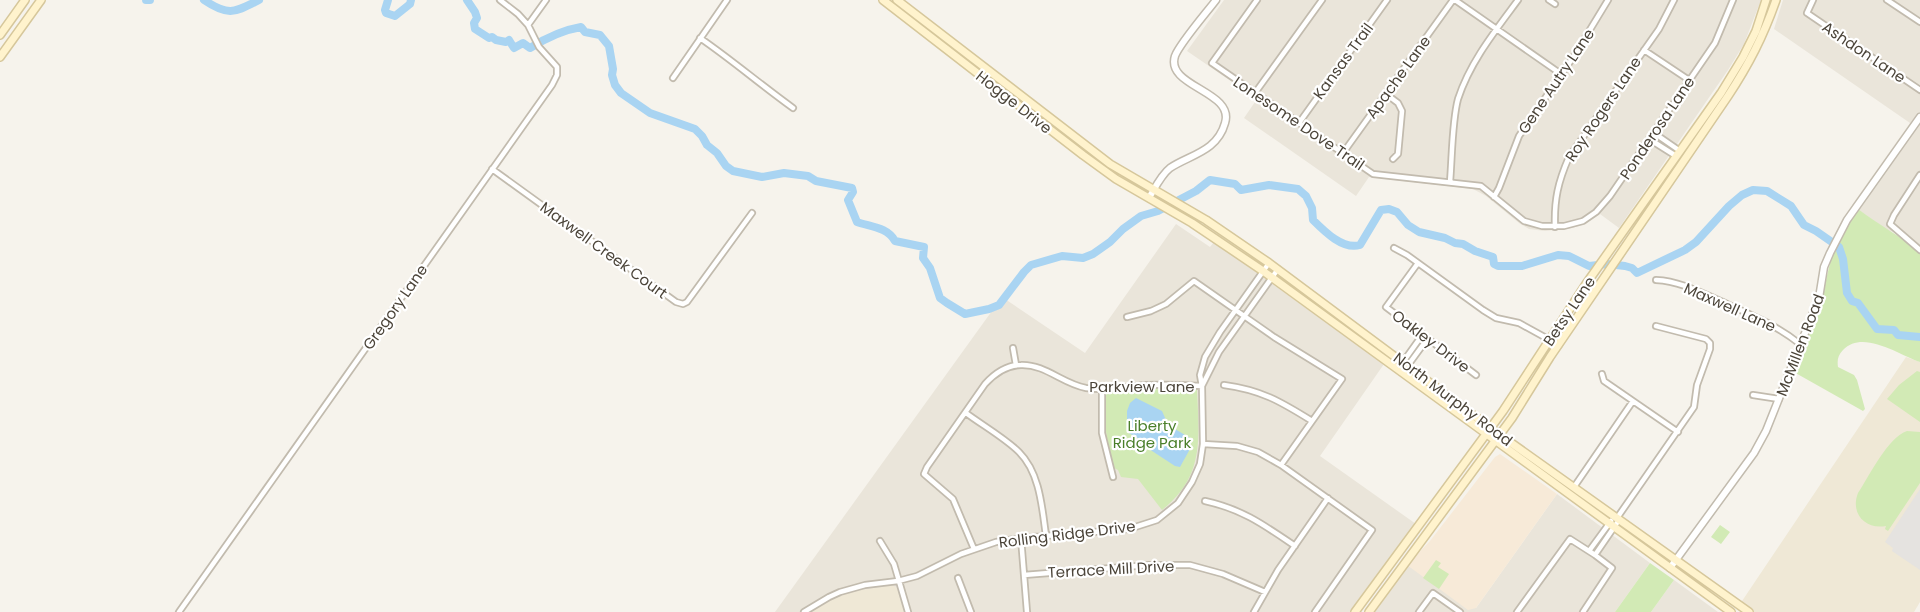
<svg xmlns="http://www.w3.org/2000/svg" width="1920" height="612" font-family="Poppins,sans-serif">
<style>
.residential{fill:#eae5da}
.commercial{fill:#f7ead8}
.education{fill:#efe8d6}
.green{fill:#d2eab5}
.parking{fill:#e5e3e0}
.water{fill:#a9d4f2}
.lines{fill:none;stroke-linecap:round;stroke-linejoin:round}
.river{stroke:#a9d4f2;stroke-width:8}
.minor-casing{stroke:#c2bbae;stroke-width:8}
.tertiary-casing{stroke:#c2bbae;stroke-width:9}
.secondary-casing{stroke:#d6c79b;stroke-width:10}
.minor{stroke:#fff;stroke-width:4.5}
.tertiary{stroke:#fff;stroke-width:6}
.secondary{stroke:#fff3cd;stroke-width:7}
.labels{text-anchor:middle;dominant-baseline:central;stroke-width:4.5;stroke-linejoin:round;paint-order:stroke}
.street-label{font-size:15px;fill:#4b4439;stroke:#fff}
.park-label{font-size:15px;fill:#4a7f2a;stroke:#fff}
</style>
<rect width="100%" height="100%" fill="#f6f3ec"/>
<path class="residential" d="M1224,0H1761L1744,44L1728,70L1619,228L1600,214L1585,224L1572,228L1545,231L1529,229L1519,223L1486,196L1473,189L1369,177L1356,196L1244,118L1257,99L1187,51Z
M1783,0H1920V253L1893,232L1887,230L1852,205L1910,123L1774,29Z
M1176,224L1210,247L1214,242L1384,364L1320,456L1416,524L1353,612H775L1002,297L1085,353Z
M1557,494L1650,563L1615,612H1375L1407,565L1476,608Z
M1674,580L1718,612H1651Z"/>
<path class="commercial" d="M1500,454L1557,494L1476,608L1468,610L1407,565L1430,541L1495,457Z"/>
<path class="education" d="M1906,357L1920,362V602L1914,612H1753L1740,604Z
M892,585L897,588L904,612H810L823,603L850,592Z"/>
<path class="green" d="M1858,209C1879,225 1901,236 1920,253V362C1899,355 1863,329 1843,350C1838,355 1837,360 1838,367L1854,375L1857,380L1865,409L1863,411L1792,371L1821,301L1832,255L1844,231Z
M1917,371L1920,372V422L1887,399L1899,385Z
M1151,387L1197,389C1199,438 1205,476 1162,510L1138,479L1121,477L1118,470L1112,467L1104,420L1105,392Z
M1907,431L1920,432V483L1888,531L1885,529L1886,526C1865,530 1850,513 1858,493C1870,475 1888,437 1907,431Z
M1720,525L1730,532L1721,544L1711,537Z
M1436,560L1441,563L1438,567L1449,574L1439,589L1423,578Z
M1650,563L1674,580L1651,612H1615Z"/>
<path class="parking" d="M1920,489V570L1892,551L1893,548L1885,542Z"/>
<path class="water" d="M1136,398L1162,411L1166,420L1175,429L1190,438V449L1180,467L1175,466L1149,449L1145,442L1127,432V411L1130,403Z"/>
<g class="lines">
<path class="river" d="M146,0H150
M204,0C229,17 235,12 259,0
M388,0L385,10L386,13L395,16L410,4L411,0
M467,0L475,12L477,18L474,23L475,29L489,38L492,37L496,40L506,42L509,40L514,48L523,43L530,48C546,38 563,30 581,27L585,32L600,35L609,46L613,69L612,75L615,85L621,93L650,113L695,129L702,136L707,145L717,153L726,166L733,171L762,177L784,173L808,176L816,181L852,188L853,192L848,200L857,222C871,227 887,227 895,241L924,247L923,258L930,268L940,298L947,303L965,314L989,309L999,305L1024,272L1031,265L1062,256L1083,258L1093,254L1110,242L1123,229L1141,216L1158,211L1196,191L1210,180L1235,184L1241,190L1269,185L1298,189L1306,196L1312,208L1313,220C1325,232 1343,250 1360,245L1381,210L1389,209L1397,212L1408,225L1419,232L1445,238L1455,243L1463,244L1475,251L1493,257L1494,264L1498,266H1522L1558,255L1569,256L1589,266L1607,264L1625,266L1632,268L1637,273L1685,250L1696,242L1729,206L1742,195L1753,190L1767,191L1791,206L1804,225L1816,231L1839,247L1843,259L1847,293L1852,301L1858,303L1877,329L1894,330L1898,335L1920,337"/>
<g class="minor-casing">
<path id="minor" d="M500,0L518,14L528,25
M1257,0L1212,63L1373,174L1481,186L1524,221L1542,226H1564L1583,221L1596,212L1610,196L1715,43L1733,0
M1455,0L1561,74
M1549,0L1555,4
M1813,0L1807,13L1920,90
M1887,0L1920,22
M700,38C732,60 761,85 793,108
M1644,50L1689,80
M673,78L727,0
M1255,93L1322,0
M1386,94L1398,103L1402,111L1398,154L1393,159
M1299,123L1387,0
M1654,133L1680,151
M1649,139L1676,156
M1343,153L1453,0
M492,169L676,302L683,304L687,302L752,213
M1920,175L1894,215L1890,224L1920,250
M1450,182C1452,159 1452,121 1458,99C1470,62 1495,31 1518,0
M1494,197L1499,188L1519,136L1574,56L1608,0
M1555,227C1554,200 1558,182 1569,157L1659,29L1674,0
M1394,248L1407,255L1483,310L1496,318L1519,323L1559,345
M1418,263L1386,307L1476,375
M1656,280C1678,281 1698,291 1718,300C1747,313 1775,324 1800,344
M1127,317L1151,311L1166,304L1194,281L1274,337L1342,379L1281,465
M1013,348L1016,365
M1406,368L1428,338
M1398,369L1423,334
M1602,374L1604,381L1633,401
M1224,385C1261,390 1280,401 1312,421
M1202,386L1219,352L1278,269
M1102,389V433L1113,477
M1753,395L1779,399
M966,413C982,425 1005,438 1019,452C1040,473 1042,507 1046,536
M1203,444L1237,446L1258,452L1281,465L1372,530L1315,612
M1574,487L1633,401L1678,432
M1205,501C1242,509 1264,525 1295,546
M1617,518L1694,407L1697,385L1710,349V343L1706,339L1656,326
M1021,538L1027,612
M880,541L894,564L908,612
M974,549L953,499L924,474L927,467L985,384C995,373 1006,365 1021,365C1045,364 1063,384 1086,388C1106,391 1126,387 1146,385C1165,384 1184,385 1202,386
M1589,551L1611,521
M1595,555L1619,520
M1024,575L1149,565H1190L1223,574L1265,592
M958,578L971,612
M179,612L552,85L557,75V67L539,47L528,25L546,0
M804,612L829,597L840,592L865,585L898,581L917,576L961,554L996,542L1021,538L1129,529L1157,520L1178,503L1192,482L1200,464L1203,444L1202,386L1200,375L1205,357L1220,332L1269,263
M1254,612L1278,570L1328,498
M1419,612L1433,593L1460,612
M1517,612L1570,539L1595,555L1612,568L1583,612"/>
</g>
<g class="tertiary-casing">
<path id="tertiary" d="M1149,198C1155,188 1161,175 1170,168C1189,155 1217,152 1225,123C1235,91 1165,87 1175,56C1180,43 1207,12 1216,0
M1670,568L1754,453L1766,431L1819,298L1824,267L1830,253L1847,220L1920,117"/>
</g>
<g class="secondary-casing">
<path id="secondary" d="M883,0L1083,155L1116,179L1192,223L1263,271L1731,612
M897,0L1110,164L1206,220L1269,263L1500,435L1749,612
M0,35L25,0
M0,57L41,0
M1355,612L1503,411L1586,284L1721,93L1743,57L1756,31L1766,0
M1369,612L1512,418L1550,357L1728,96C1749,64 1763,37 1776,0"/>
</g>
<use href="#minor" class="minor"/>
<use href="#tertiary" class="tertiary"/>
<use href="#secondary" class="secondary"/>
</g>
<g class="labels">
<g class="street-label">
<text transform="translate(1864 52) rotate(34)">Ashdon Lane</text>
<text transform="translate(1343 61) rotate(-54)">Kansas Trail</text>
<text transform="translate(1398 77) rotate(-54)">Apache Lane</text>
<text transform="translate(1556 81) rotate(-56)">Gene Autry Lane</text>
<text transform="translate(1014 102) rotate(38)">Hogge Drive</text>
<text transform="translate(1603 109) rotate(-56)">Roy Rogers Lane</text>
<text transform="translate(1299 123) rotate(34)">Lonesome Dove Trail</text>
<text transform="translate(1657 128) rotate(-56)">Ponderosa Lane</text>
<text transform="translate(604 250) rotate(36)">Maxwell Creek Court</text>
<text transform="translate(395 307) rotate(-55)">Gregory Lane</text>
<text transform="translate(1730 307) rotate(24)">Maxwell Lane</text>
<text transform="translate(1569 311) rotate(-56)">Betsy Lane</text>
<text transform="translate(1431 341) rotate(37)">Oakley Drive</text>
<text transform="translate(1800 345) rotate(-69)">McMillen Road</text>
<text x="1142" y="386">Parkview Lane</text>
<text transform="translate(1453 399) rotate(37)">North Murphy Road</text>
<text transform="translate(1067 534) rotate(-7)">Rolling Ridge Drive</text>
<text transform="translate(1111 569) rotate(-3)">Terrace Mill Drive</text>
</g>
<g class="park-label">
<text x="1152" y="425">Liberty<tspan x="1152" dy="17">Ridge Park</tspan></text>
</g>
</g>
</svg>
